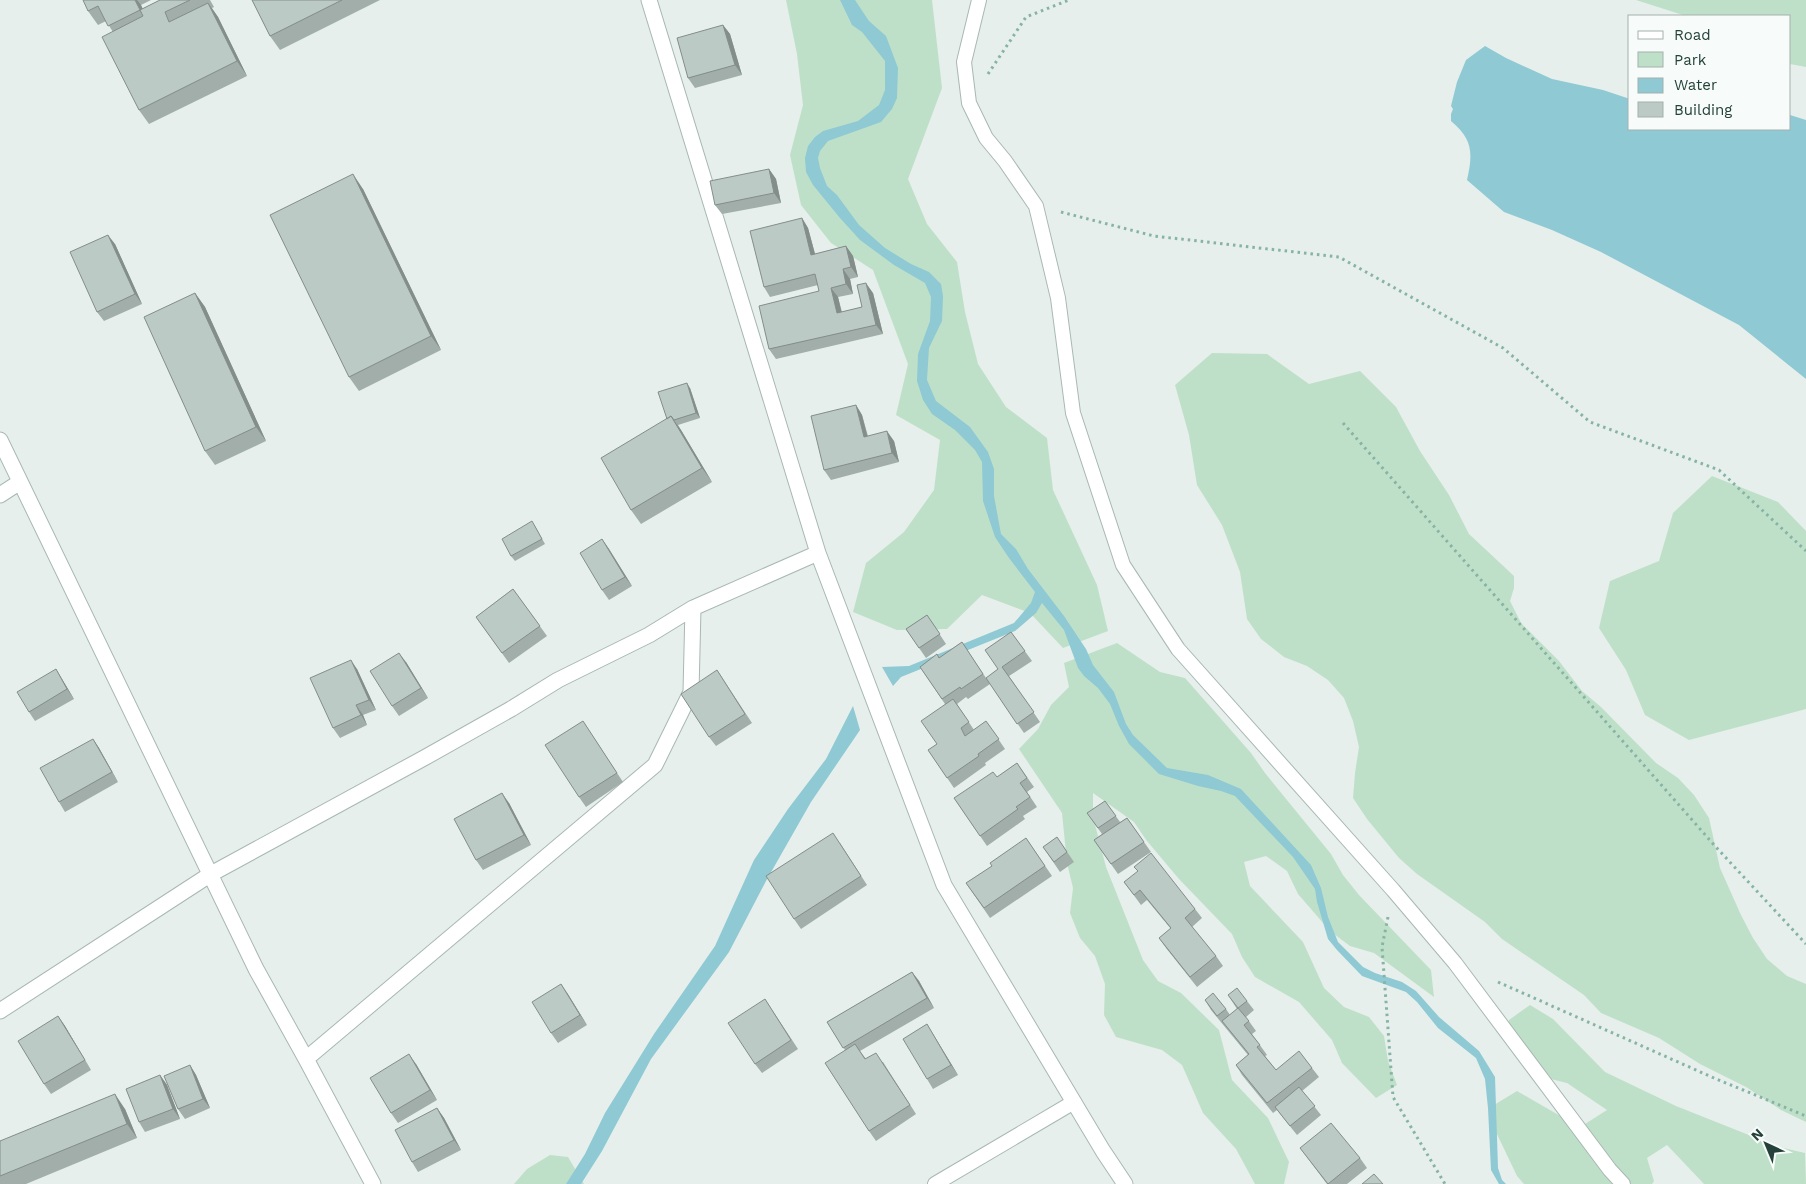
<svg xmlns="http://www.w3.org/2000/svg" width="1806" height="1184" font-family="'Work Sans',sans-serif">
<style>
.green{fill:#bfe0c8}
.water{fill:#8ec9d4}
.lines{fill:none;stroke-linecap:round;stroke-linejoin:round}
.service-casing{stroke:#a8b8b2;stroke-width:16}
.minor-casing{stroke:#a8b8b2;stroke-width:17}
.path{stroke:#86b3a5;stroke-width:3;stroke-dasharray:2.5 4;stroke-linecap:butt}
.service{stroke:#fff;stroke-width:14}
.minor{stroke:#fff;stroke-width:15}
.wall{fill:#a1aea9}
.shaded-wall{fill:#838d89}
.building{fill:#bbcac4;stroke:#838d89}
</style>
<rect width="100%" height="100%" fill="#e6efeb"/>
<path class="green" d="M786,0H932L942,88L908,179L927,224L957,262L965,312L978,364L1006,407L1047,438L1053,490L1097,585L1108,631L1063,648L1030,613L982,595L947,629L897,630L853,612L866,563L904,532L934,490L940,440L896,415L908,364L873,270L831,243L801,205L790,155L803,105L797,54Z
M1636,0H1806V67L1790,64V16H1686Z
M1212,353L1267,354L1309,384L1360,371L1396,407L1420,451L1449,495L1469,534L1514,576V588L1510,601L1521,623L1559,661L1582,691L1601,707L1656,763L1678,778L1694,795L1709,818L1720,868L1741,915L1753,938L1767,959L1787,976L1806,984V1122L1781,1110L1746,1087L1700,1064L1659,1038L1601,1013L1584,995L1502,939L1485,922L1417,874L1399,858L1367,819L1353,798L1355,773L1359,747L1353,721L1344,698L1328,680L1307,666L1284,657L1261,639L1247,619L1240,572L1222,525L1197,485L1189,435L1175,385Z
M1712,476L1778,502L1806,531V709L1689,740L1645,715L1626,670L1599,628L1610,581L1659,561L1673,513Z
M1117,643L1160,672L1185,678L1251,753L1265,773L1331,854L1343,875L1359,895L1431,970L1434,997L1374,953L1350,946L1330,931L1298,894L1287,871L1266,856L1244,862L1250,886L1303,942L1324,988L1344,1007L1369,1017L1384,1036L1388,1061L1397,1085L1376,1098L1342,1063L1332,1040L1299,1002L1255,977L1242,957L1232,934L1179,879L1147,841L1134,822L1093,793V817L1106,867L1143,960L1158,981L1181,993L1219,1030L1232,1080L1268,1118L1289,1162L1284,1184H1255L1236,1149L1203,1113L1182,1065L1162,1050L1116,1037L1104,1015L1105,984L1095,956L1080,938L1070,913L1073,888L1067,863L1062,813L1019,749L1038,729L1051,705L1069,687L1064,663Z
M1530,1005L1553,1019L1605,1072L1676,1106L1779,1147L1805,1153L1806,1184H1704L1667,1145L1647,1158L1654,1181L1652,1184H1524L1517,1176L1495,1130L1494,1105L1517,1091L1562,1117L1585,1124L1607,1110L1567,1083L1543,1077L1525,1063L1507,1045L1509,1020Z
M550,1155L568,1157L584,1184H514L527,1169Z"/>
<path class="water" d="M840,0H855L869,21L886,36L898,68L897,98L892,109L881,122L828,141L820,151L818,158L820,168L827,186L837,195L859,225L885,248L911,264L929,272L941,284L943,296L942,321L929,348L927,380L936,401L970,427L988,452L994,469V496L1001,534L1016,549L1028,569L1064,616L1086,649L1093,665L1114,692L1126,724L1133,735L1167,768L1208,775L1241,789L1311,865L1321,888L1328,917L1338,942L1363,967L1375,973L1402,982L1416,991L1439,1017L1479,1051L1495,1077L1498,1168L1502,1180L1506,1184H1499L1491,1170L1488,1108L1485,1079L1476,1058L1438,1028L1417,1002L1406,992L1362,976L1337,950L1328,939L1317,902L1315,889L1293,857L1235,796L1221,791L1198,786L1159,774L1129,744L1119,726L1110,704L1098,688L1084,676L1078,668L1064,630L1042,603L1036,613L1015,631L901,677L893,686L882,667L909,666L1014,623L1031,603L1035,592L1009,558L995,537L983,501L982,462L975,450L955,430L932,414L923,400L917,381L918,354L930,321L931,297L925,283L894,265L860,240L840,218L813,185L806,172L805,158L808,146L815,137L823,131L858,121L879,105L885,90V61L862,32L852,25Z
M1485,46L1506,58L1552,79L1603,90L1630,99V129H1790V115L1806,120V379L1739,325L1601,252L1552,230L1504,212L1467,180C1473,154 1473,139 1451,121V114L1453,109L1451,106L1457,82L1466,60Z
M853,706L860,730L811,802L766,881L729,952L651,1059L602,1151L581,1184H566L585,1154L605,1113L654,1034L715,946L754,860L788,809L826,759Z"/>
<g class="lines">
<g class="service-casing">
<path id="service" d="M979,0L964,62L969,103L986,138L1005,161L1036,206L1058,298L1073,413L1123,565L1178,649L1393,890L1455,963L1610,1170L1623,1184
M935,1184L1074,1102"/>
</g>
<g class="minor-casing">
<path id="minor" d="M649,0L818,553L944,885L1103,1151L1125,1184
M0,440L256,969L306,1059L373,1184
M0,495L20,482
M0,1011L211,874L424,758L511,709L558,680L649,635L693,608
M306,1059L655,765L691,692L693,608L818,553"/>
</g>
<path class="path" d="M988,74L1026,17L1069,0
M1061,212L1154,236L1339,257L1503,348L1590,422L1719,470L1806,551
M1343,423L1715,846L1806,944
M1388,917L1382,947L1393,1097L1445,1184
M1498,982L1714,1078L1806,1116"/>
<use href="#service" class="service"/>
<use href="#minor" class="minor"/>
</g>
<path class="wall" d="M83,0H151L141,5L142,9L160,0H210L214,7L212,8L218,17L247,76L149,124L139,110L113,32L106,21L98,25L88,11Z
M252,0H380L280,50L270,36Z
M723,25L730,34L742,75L695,88L688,78Z
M769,169L776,179L781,203L722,214L715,205Z
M363,189L441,350L359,391L349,377Z
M802,218L808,228L815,254L846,246L853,256L858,277L850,279L853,294L838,297L842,312L862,307L873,293L883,334L776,359L769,349L819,291L818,285L770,297L764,287Z
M115,244L142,304L104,321L97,312Z
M195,293L205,307L266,441L215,465L205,451Z
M690,388L700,418L678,425L712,482L641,524L631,510L667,419Z
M856,405L862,415L868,436L894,441L899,462L831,480L824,470Z
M535,526L545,544L515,561L511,556Z
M602,539L609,549L632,586L609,600L602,590Z
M513,589L547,636L509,663L476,617Z
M927,615L946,644L926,658L906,629Z
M1011,632L1032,661L1009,676L1040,722L1024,733L990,684L968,699L966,697L957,704L974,730L986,721L1005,749L985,763L986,765L954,788L928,750L937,744L945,704L920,667L940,657L962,642L986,678L998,669Z
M406,662L428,698L399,716L392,706Z
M56,669L74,699L35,721L29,712Z
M357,669L376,710L363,715L367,725L340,738L333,728Z
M717,670L752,723L716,746L709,737Z
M583,721L623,782L586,807L579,797Z
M93,739L99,748L118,782L65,812L59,802Z
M1017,763L1034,787L1027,792L1037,807L1023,816L1025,819L987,846L954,798L997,777Z
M1105,801L1120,822L1127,818L1151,852L1118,874L1094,840L1102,834L1087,813Z
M509,803L531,845L483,870L476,860Z
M1057,837L1074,862L1060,872L1043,847Z
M1026,838L1052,876L990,918L966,883L992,866Z
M840,843L867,885L801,929L794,919Z
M1124,882L1195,909L1202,918L1192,927L1216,956L1223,966L1197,987L1166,948L1159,938L1171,929L1147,900L1141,905Z
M912,972L919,981L934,1008L860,1051L866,1059L883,1062L916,1114L876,1141L869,1131L845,1050L827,1022Z
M561,984L587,1025L558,1043L551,1033Z
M1228,995L1247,1001L1254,1010L1246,1017L1256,1031L1252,1034L1267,1055L1265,1056L1276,1070L1312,1068L1319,1077L1302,1091L1321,1115L1297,1135L1277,1110L1273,1113L1242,1075L1236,1065L1248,1055L1211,1010L1205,1000L1226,1009L1230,1015L1237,1009Z
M765,999L798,1049L762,1073L755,1064Z
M58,1016L65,1026L91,1070L51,1094L44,1084Z
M927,1024L933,1034L958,1075L933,1089L927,1079Z
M416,1064L437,1100L398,1123L391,1113Z
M190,1065L196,1075L210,1108L185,1119L178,1109Z
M160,1075L167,1085L180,1119L145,1132L139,1122Z
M437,1108L444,1118L461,1150L418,1172L412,1162Z
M125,1109L137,1138L26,1184H0V1141Z
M1300,1148L1360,1158L1367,1168L1347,1184H1327Z"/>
<path class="shaded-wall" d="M135,0H137L141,5L150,24L140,10Z
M208,3L218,17L247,76L237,61Z
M723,25L730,34L742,75L735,65Z
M769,169L776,179L781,203L774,193Z
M353,174L363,189L441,350L431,336Z
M802,218L808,228L818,265L811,255Z
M108,235L115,244L142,304L135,294Z
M846,246L853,256L858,277L851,267Z
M843,269L850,279L853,294L846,284Z
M866,283L873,293L883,334L876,325Z
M831,288L838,297L844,323L837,313Z
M195,293L205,307L266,441L256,427Z
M687,383L690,388L700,418L696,413Z
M856,405L862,415L870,447L864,437Z
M671,416L681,430L712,482L702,468Z
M887,431L894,441L899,462L892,453Z
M602,539L609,549L632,586L625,577Z
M399,653L406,662L428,698L421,688Z
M351,660L357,669L376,710L369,700Z
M56,669L74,699L67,689Z
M356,705L363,715L367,725L361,715Z
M93,739L99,748L118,782L112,772Z
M502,793L509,803L531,845L524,835Z
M912,972L919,981L934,1008L927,998Z
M561,984L568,994L587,1025L580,1015Z
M58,1016L65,1026L91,1070L85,1060Z
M927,1024L933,1034L958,1075L951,1065Z
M409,1054L416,1064L437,1100L430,1090Z
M190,1065L196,1075L210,1108L203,1099Z
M160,1075L167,1085L180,1119L173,1109Z
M115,1094L125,1109L137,1138L127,1124Z
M437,1108L444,1118L461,1150L454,1140Z"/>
<path class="building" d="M83,0H135L140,10L108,26L98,6L88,11Z
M160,0H190L165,12L169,22L208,3L237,61L139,110L102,37L143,16L140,10Z
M252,0H342L270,36Z
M723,25L735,65L688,78L677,38Z
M769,169L774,193L715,205L710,181Z
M353,174L431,336L349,377L270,215Z
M802,218L811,255L846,246L851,267L843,269L846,284L831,288L837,313L862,307L857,285L866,283L876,325L769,349L759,306L819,291L815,274L764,287L750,231Z
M108,235L135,294L97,312L70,252Z
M195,293L256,427L205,451L144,317Z
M687,383L696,413L674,420L671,416L667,419L658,392Z
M856,405L864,437L887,431L892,453L824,470L811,416Z
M671,416L702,468L631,510L601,458Z
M532,521L542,539L511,556L502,539Z
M602,539L625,577L602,590L580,553Z
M513,589L540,626L502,653L476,617Z
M927,615L940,634L919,648L906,629Z
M1011,632L1025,651L1002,667L1034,712L1017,724L986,678L998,669L985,650Z
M962,642L983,674L961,689L960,687L942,699L920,667L937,654L939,658Z
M399,653L421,688L392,706L370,671Z
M351,660L369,700L356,705L361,715L333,728L310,678Z
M56,669L67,689L29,712L17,692Z
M717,670L745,714L709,737L681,694Z
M953,699L969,722L961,728L965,736L986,721L999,739L978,754L979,756L947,778L928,750L937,744L921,721Z
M583,721L617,773L579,797L545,745Z
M93,739L112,772L59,802L40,768Z
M1017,763L1027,778L1020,783L1030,797L1016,807L1018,809L980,836L954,798L993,772L997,777Z
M502,793L524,835L476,860L454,819Z
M1105,801L1116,816L1098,828L1087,813Z
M1127,818L1144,842L1111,864L1094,840Z
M833,833L861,876L794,919L766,876Z
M1057,837L1067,852L1054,862L1043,847Z
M1026,838L1045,866L984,908L966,883L992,866L990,863Z
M1151,853L1195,909L1185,918L1216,956L1190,977L1159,938L1171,928L1140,890L1134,895L1124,882L1138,871L1134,867Z
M912,972L927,998L843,1048L827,1022Z
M561,984L580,1015L551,1033L532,1002Z
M1237,988L1247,1001L1238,1008L1228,995Z
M1213,993L1226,1009L1217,1016L1205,1000Z
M765,999L791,1040L755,1064L728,1023Z
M1238,1008L1249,1021L1244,1025L1260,1045L1257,1047L1276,1070L1299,1051L1312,1068L1267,1103L1236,1065L1249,1054L1222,1021Z
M58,1016L85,1060L44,1084L18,1041Z
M927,1024L951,1065L927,1079L903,1039Z
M855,1044L865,1059L876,1053L910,1105L869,1131L825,1063Z
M409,1054L430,1090L391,1113L370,1078Z
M190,1065L203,1099L178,1109L164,1076Z
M160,1075L173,1109L139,1122L126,1089Z
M1299,1087L1315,1106L1290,1126L1275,1107Z
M115,1094L127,1124L0,1176V1141Z
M437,1108L454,1140L412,1162L395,1130Z
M1331,1123L1360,1158L1328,1184L1300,1148Z
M1374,1174L1383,1184H1362Z"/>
<rect x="1628" y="15" width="162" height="115" fill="#f7fbf9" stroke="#a3b1ad"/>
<rect x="1638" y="31" width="25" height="8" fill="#ffffff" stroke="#a3b1ad"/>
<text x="1674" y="40" font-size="15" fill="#24423a">Road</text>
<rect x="1638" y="52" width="25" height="15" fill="#bfe0c8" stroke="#a3b1ad"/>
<text x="1674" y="65" font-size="15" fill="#24423a">Park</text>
<rect x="1638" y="78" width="25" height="15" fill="#8ec9d4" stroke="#a3b1ad"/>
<text x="1674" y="90" font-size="15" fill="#24423a">Water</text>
<rect x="1638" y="102" width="25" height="15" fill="#bbcac4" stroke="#a3b1ad"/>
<text x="1674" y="115" font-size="15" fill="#24423a">Building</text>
<g transform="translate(1766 1144) rotate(316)" stroke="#f7fbf9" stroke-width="4" paint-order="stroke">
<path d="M0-4L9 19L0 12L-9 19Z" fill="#24423a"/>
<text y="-8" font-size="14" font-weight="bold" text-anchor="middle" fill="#24423a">N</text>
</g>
</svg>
